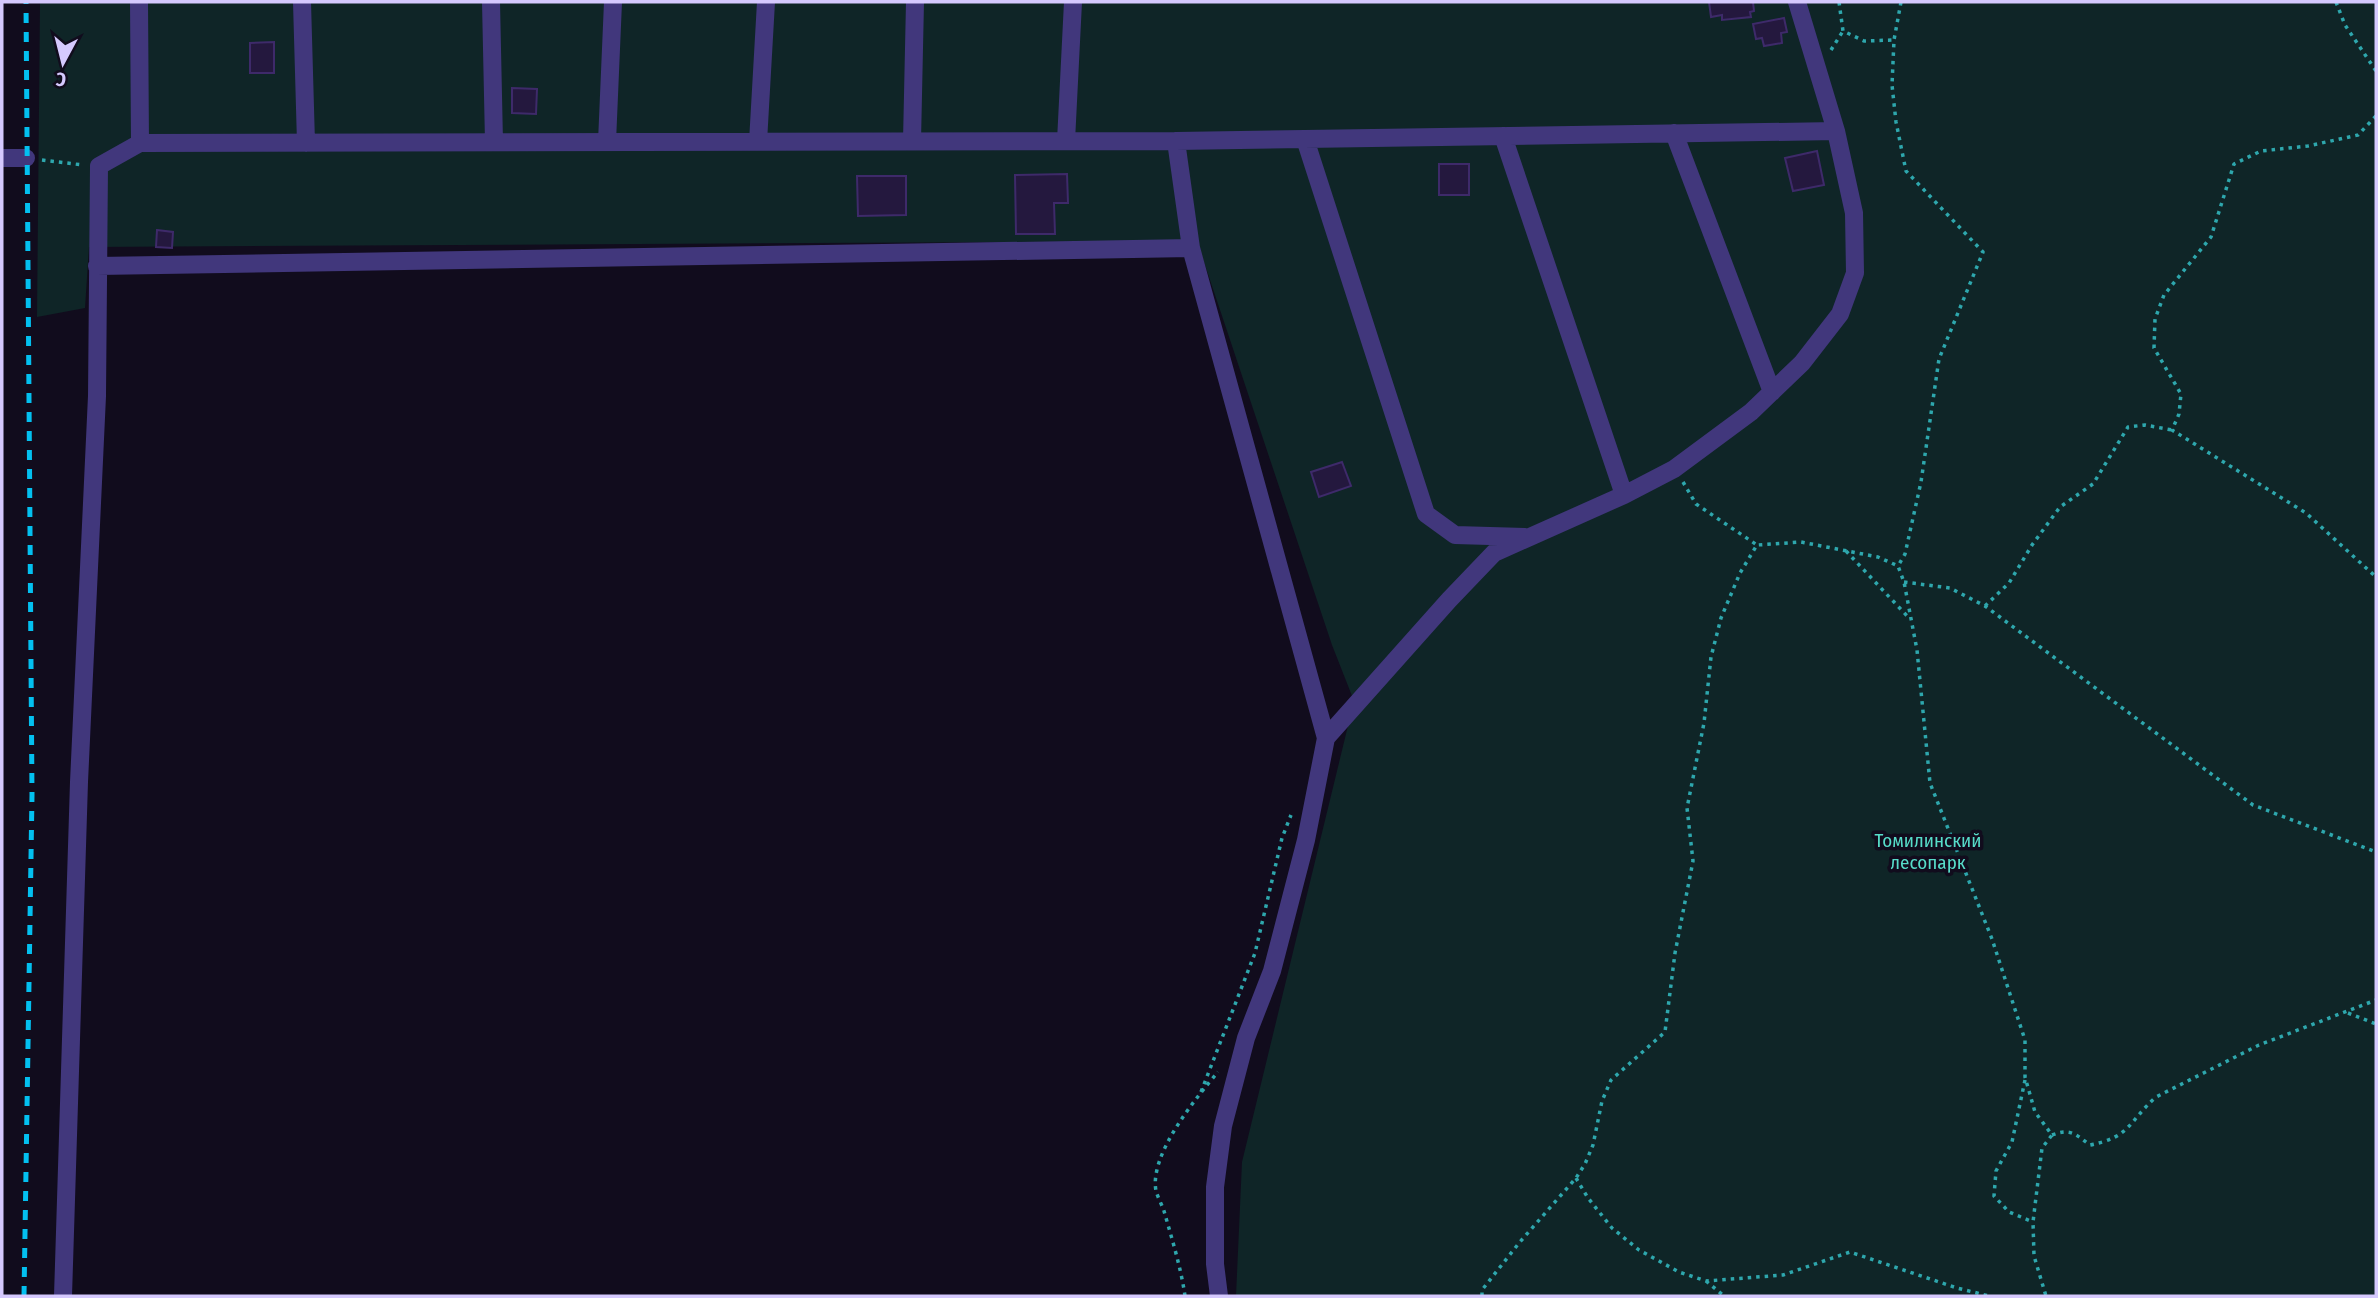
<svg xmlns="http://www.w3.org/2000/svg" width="2378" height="1298" font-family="'Fira Sans Condensed',sans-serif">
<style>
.green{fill:#0f2527}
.building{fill:#24183e;stroke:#3e2a6a;stroke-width:2}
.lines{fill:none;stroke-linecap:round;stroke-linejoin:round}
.path{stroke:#2ea7ad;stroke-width:3.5;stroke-dasharray:3.5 5;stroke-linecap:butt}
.minor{stroke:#41377c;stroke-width:18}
.rail{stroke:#03c0f0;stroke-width:5;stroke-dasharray:10 9;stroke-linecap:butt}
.labels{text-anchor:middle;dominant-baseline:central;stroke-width:7;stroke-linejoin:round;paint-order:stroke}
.park-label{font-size:19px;fill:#57dcc9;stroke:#110c1d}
</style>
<rect width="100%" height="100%" fill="#110c1d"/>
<path class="green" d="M40,2H2376V1296H1236L1242,1162L1354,701L1332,645L1197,241L89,247L85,308L37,317Z"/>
<path class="building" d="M1709,2H1753L1754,11L1750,12L1751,17L1722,20V15L1711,17Z
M1784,18L1787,32L1781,33L1782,43L1764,46L1762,38L1756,39L1753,24Z
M274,42V73H250V43Z
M512,88L537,89L536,114L512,113Z
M1817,151L1824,185L1793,191L1785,158Z
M1439,164H1469V195H1439Z
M1067,174L1068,203H1054L1055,234H1016L1015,175Z
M857,176H906V215L858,216Z
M157,230L173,232L172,248L156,247Z
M1342,462L1351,486L1319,497L1311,472Z"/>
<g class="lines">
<path class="path" d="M1839,2L1843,31L1864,41L1894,40
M1901,2L1894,40L1892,85L1896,122L1906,171L1983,252L1939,359L1921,482L1905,554L1898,566L1904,582L1917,650L1930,783L1992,939L2025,1040V1077L2035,1112L2052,1135L2042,1148L2033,1222L2034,1256L2046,1296
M2336,2L2345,25L2376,71
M1831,50L1843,31
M2376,116L2358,135L2308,146L2261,151L2234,164L2211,237L2164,295L2155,319L2154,348L2181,394L2179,414L2172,430L2306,513L2376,577
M42,160L83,165
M1683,482L1696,504L1757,545
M1846,551L1910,619
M1904,582L1950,588L1985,606L2253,805L2376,852
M1985,606L2009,583L2032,545L2060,507L2093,484L2128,427L2145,425L2172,430
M2348,1013L2376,1024
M2025,1080L2012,1142L1996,1171L1994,1196L2009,1212L2033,1222
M1201,1092L1255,953L1282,838L1291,815
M2052,1135C2071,1128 2075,1134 2090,1145C2131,1137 2128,1122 2156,1097L2259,1045L2376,1000
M1576,1178L1588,1198L1612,1228L1639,1250L1679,1272L1706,1281L1783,1275L1850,1252L1957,1288L1989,1296
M1706,1281L1724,1296
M1185,1296C1181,1268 1172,1239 1164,1211C1162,1205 1158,1198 1156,1191C1149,1155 1195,1099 1218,1072
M1482,1296V1290L1519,1243L1576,1178L1585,1164L1593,1145L1602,1101L1611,1080L1665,1032L1675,953L1693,861L1687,808L1704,723L1711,657L1721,618L1740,573L1757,545L1801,542L1878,557L1898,566"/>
<path class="minor" d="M139,2L140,143
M302,2L306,143
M491,2L494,142
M1674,133L1772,392
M1503,136L1624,495
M1305,139L1426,514L1455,535L1525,537
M912,141L915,2
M1066,141L1073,2
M1176,141L1191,248L1326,738L1306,840L1272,971L1246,1038L1223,1126L1215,1187V1264L1219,1296
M607,142L613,2
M758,142L766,2
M2,158H26
M97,266L1191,248
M1326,738L1449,600L1494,553L1624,495L1674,469L1751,412L1802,363L1840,314L1855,273L1854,213L1836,131L1797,2
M63,1296L79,782L97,396L99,166L140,143L1176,141L1836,131"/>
<path class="rail" d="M24,1296L32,795L26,2"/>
</g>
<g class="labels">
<g class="park-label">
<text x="1928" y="840">Томилинский<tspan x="1928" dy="22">лесопарк</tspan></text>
</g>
</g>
<rect width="2378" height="1298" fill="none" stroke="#d5c9fe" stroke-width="7"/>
<g transform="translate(63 63) rotate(187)" stroke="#110c1d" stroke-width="5" paint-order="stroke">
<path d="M0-5L12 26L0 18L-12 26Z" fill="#d5c9fe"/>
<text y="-10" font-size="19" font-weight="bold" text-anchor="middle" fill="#d5c9fe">С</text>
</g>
</svg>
